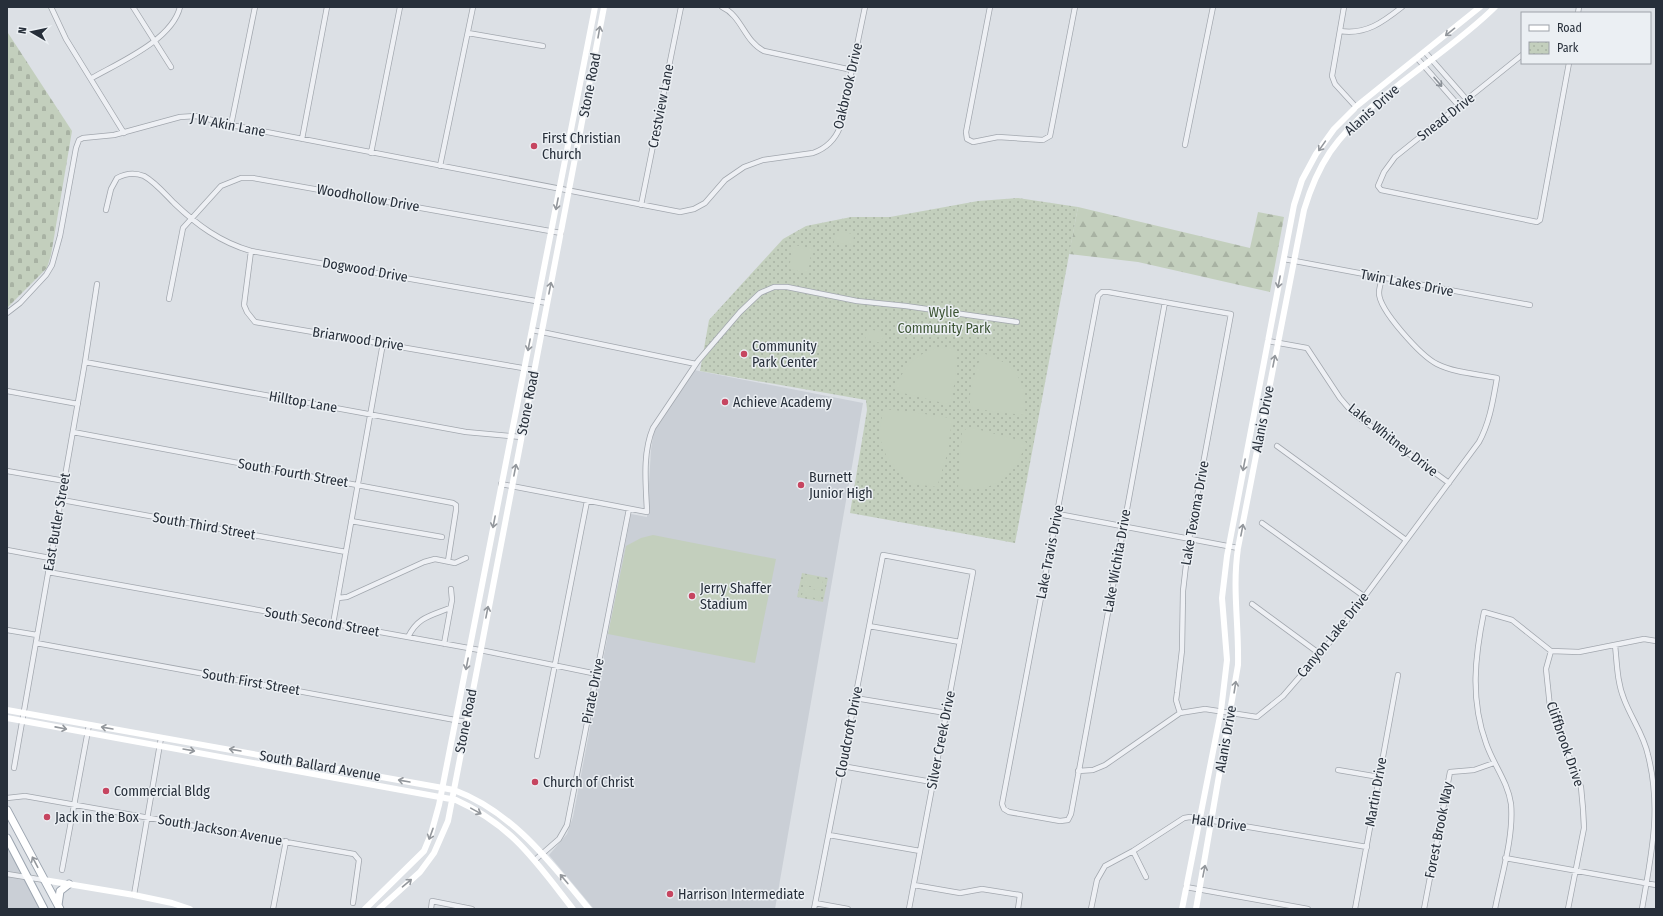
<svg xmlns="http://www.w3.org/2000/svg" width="1663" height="916" font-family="'Fira Sans Condensed',sans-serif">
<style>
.built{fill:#cacfd6}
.forest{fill:url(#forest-firs)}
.cemetery{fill:url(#cemetery-stones)}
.park{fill:url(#park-dots)}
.pitch{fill:#c3cfbd}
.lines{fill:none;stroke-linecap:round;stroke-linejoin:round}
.street-casing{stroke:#a2a7ae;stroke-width:6}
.primary-casing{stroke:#9ca5b0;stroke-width:9}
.street{stroke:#eef0f4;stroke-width:4.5}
.secondary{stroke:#fff;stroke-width:6}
.primary{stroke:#fff;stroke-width:7}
.oneway{stroke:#93979c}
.oneway2{stroke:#8a9097}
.poi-dot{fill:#c64560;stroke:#ebeff3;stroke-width:1.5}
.labels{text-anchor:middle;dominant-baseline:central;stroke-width:3;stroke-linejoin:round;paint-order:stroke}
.street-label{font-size:14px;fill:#272f3a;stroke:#ebeff3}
.poi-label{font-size:14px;fill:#272f3a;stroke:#ebeff3;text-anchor:start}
.park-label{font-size:14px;fill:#3d5535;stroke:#ebeff3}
</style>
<defs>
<pattern id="forest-firs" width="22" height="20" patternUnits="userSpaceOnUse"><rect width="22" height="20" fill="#c3cfbd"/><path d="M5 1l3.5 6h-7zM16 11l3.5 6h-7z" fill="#a8b2a3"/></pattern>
<pattern id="cemetery-stones" width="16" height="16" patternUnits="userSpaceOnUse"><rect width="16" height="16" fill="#c3cfbd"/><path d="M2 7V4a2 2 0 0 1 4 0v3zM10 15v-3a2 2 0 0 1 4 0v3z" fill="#a8b2a3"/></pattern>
<pattern id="park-dots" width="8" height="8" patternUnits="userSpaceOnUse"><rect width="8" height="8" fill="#c3cfbd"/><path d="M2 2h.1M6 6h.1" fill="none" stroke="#a8b2a3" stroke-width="1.8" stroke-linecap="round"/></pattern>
</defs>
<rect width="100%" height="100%" fill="#dce0e5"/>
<path class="built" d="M694,370L863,403L775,909H594L549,855L567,834L573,817L631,514L647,517L651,450L654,430Z
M7,845L41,909H7Z"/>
<path class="forest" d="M1078,207L1250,248L1258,212L1284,217L1270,292L1138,262L1069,254Z"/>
<path class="cemetery" d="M8,33L72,131L51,255L47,268L8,307Z"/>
<path class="park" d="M1018,198L1078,207L1015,543L850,513L867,410L866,400L700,371L709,320L783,239L806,226L851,217H890L978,201Z
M802,573L828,578L823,602L797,597Z"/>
<path class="pitch" d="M835,231L854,234L853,245L834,243Z
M793,245L812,248L808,273L789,269Z
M867,329L884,332L882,343L865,340Z
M940,347L957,348L955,380L951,401L947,404L895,391C904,365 914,355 940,347Z
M982,353C1015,363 1027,380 1025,415L994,412L971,407C966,396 978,365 982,353Z
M883,409L912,412L950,418L952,422L946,458L937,487L914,484L898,471L886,455L879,436Z
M969,427L1026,442C1014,479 996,491 958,489L962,432Z
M653,535L776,559L755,663L608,634L626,546L641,538Z
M806,576L823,580L822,588L804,585Z
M804,587L821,591L819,599L802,595Z"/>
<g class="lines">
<g class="street-casing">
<path id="street" d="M51,7L66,39L124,133
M133,7L171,67
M722,7C742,16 744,41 764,51L852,70
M990,7L966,132L967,139L973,142L998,137L1043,140L1050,136L1075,7
M1344,7L1332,76L1335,84L1356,107
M1578,13L1579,7
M1340,31C1366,35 1383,22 1402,7
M468,33L543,46
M1425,52L1467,100
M1522,55L1395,157L1384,172L1378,186L1381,190L1537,222L1540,220L1569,63
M1417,58L1459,106
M92,78C120,62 172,40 180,7
M231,125L255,7
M302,139L327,7
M1185,145L1213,7
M371,153L400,7
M440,166L473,7
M641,205L681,7
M106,210L111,189L117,178C126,173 134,172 144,176C155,182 165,194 174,203C197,225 220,242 251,251L547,303
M251,251L244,305L247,312L255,322L534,370
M1284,259L1530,305
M169,299L183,228L221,186L241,178H253L561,233
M1165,302L1071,814L1068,820L1060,821L1009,812L1004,809L1002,804L1098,296L1102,292H1108L1231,314L1189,539L1183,591L1182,650L1177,693L1176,700L1180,713
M7,313L20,303L46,275L52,265L60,236L76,148L79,140L83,138L114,135L180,117L196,116L231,125L680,212L694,209L705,203L725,180L744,167L763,160L813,153C827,148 835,140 840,127L865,7
M532,330L696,364
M1268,341L1307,348L1340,398L1353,413L1449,483
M85,362L466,432L521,437
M7,391L78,404
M73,432L453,503L456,505V510L448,561
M1277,446L1406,540
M7,471L65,481
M501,484L647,512C646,485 642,454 653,428L698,361L740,312L760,293L774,287H787L857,301L906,306L1017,322
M62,500L346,552
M1058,514L1238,548
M351,521L442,537
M1262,523L1365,597
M7,550L50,558
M48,572L485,651L597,674
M338,598L347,597L424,562L435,559L455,563L466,558
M1252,604L1320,654
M333,624L383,343
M869,626L960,642
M7,630L37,635
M408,637C418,617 430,616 450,608
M36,643L466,722
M444,644L452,600L451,589
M1615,645C1617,663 1617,682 1624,699C1631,718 1644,735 1648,755C1662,810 1651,855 1642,909
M1551,651L1546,669L1550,707L1581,787L1583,809L1584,828L1568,909
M855,698L946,713
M537,756L587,501
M842,766L932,782
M14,768L85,362L97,284
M1338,770L1379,777
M1078,771L1093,770L1105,765L1180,713L1205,709L1257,717L1283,696L1336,635L1479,442C1490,422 1493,400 1497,378C1478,374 1455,373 1437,364C1421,356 1379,310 1379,293C1379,288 1381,283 1382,278
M7,798L25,796L354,854L359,860L353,903
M829,835L920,851
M1133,851L1146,877
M1505,858L1656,885
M535,860L559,839L567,825L629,509
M62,870L89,725
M7,874L44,880
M914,885L960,893L982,889L1020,895L1018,909
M1186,887L1308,909
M134,895L161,738
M815,903L848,909
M273,909L286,841
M431,909L432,901L472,909
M814,909L883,555L973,572L909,909
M1091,909L1097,880L1105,866L1133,851L1184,818L1190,817L1367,847
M1355,909L1398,675
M1424,909L1450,772L1474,770L1494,763
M1495,909C1501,877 1514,837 1511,804C1508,782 1493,764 1486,743C1470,699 1475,656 1484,612L1512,620L1551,651L1579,652L1644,639L1656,641"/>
</g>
<g class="primary-casing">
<path id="primary" d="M7,810L60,909
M7,838L44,909
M58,905L60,891L69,884"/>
</g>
<use href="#street" class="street"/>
<path class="secondary" d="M7,710L454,790C513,812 550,862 589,909
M7,718L456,800C513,826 536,862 573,909
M44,880L134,895L172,903L190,909
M365,909L424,851L431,834L439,805L595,7
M379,909L420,872L434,853L448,821L604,7
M1182,909L1221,711L1227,660L1222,598L1227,556L1294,205L1302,180L1316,154L1334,129L1358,105L1480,7
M1196,909L1238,665C1239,624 1232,589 1238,548L1304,210C1310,190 1318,170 1330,152C1370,95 1445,57 1495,7"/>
<use href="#primary" class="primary"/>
</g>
<defs><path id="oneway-shaft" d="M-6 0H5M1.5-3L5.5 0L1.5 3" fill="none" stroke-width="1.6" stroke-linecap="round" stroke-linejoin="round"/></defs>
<g class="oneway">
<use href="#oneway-shaft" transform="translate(599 32) rotate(-80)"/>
<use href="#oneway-shaft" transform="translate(1450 32) rotate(141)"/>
<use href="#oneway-shaft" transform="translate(1322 146) rotate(125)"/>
<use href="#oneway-shaft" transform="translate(557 204) rotate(101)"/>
<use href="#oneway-shaft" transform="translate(1279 282) rotate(101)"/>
<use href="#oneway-shaft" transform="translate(550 288) rotate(-79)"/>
<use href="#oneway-shaft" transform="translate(529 345) rotate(101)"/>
<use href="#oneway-shaft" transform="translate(1274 361) rotate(-79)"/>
<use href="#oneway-shaft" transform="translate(1244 465) rotate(101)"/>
<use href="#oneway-shaft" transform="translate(515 470) rotate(-79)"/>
<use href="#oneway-shaft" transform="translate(494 522) rotate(101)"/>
<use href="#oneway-shaft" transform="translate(1242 530) rotate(-79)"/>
<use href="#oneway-shaft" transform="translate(487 612) rotate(-79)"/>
<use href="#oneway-shaft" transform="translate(467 664) rotate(101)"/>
<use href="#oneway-shaft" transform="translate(1235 687) rotate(-81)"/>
<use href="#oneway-shaft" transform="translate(61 728) rotate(11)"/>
<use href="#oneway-shaft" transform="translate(107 728) rotate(-170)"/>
<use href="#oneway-shaft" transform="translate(189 750) rotate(10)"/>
<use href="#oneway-shaft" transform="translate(235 750) rotate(-170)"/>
<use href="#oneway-shaft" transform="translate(404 781) rotate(-170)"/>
<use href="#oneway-shaft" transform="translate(476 811) rotate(29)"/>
<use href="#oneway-shaft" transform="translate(431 834) rotate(110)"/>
<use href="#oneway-shaft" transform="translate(35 862) rotate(-118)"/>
<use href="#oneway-shaft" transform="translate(1204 871) rotate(-79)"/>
<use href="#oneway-shaft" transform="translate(564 879) rotate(-130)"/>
<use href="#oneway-shaft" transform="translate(407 883) rotate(-40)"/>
</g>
<use class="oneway2" href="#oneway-shaft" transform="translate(1438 82) rotate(49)"/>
<g class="poi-dot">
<circle cx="534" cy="146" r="4"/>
<circle cx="744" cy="354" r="4"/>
<circle cx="725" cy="402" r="4"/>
<circle cx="801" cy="485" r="4"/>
<circle cx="692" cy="596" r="4"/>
<circle cx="535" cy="782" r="4"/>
<circle cx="106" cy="791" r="4"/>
<circle cx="47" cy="817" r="4"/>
<circle cx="670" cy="894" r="4"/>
</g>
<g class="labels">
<g class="street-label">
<text transform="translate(590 85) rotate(-79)">Stone Road</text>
<text transform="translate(848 86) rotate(-77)">Oakbrook Drive</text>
<text transform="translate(661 106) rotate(-79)">Crestview Lane</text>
<text transform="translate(1372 110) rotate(-42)">Alanis Drive</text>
<text transform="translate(1446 117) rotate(-38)">Snead Drive</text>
<text transform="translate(228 125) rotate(11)">J W Akin Lane</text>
<text transform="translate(368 198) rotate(10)">Woodhollow Drive</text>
<text transform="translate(365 270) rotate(10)">Dogwood Drive</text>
<text transform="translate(1407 283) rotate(11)">Twin Lakes Drive</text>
<text transform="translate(358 339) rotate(9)">Briarwood Drive</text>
<text transform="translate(303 402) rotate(10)">Hilltop Lane</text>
<text transform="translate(528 403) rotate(-79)">Stone Road</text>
<text transform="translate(1263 419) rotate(-79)">Alanis Drive</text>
<text transform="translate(1393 440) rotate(38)">Lake Whitney Drive</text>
<text transform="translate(293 473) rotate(10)">South Fourth Street</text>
<text transform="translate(1195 513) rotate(-80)">Lake Texoma Drive</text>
<text transform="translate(57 522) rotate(-80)">East Butler Street</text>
<text transform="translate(204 526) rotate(10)">South Third Street</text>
<text transform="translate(1050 552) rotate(-79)">Lake Travis Drive</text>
<text transform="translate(1117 561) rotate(-80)">Lake Wichita Drive</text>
<text transform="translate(322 622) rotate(10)">South Second Street</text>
<text transform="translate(1333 635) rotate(-51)">Canyon Lake Drive</text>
<text transform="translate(251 682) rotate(10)">South First Street</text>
<text transform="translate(593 691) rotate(-79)">Pirate Drive</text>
<text transform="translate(466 721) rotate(-79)">Stone Road</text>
<text transform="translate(849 732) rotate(-79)">Cloudcroft Drive</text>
<text transform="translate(1226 739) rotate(-80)">Alanis Drive</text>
<text transform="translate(941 740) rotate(-79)">Silver Creek Drive</text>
<text transform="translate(1565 744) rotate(71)">Cliffbrook Drive</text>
<text transform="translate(320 766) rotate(10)">South Ballard Avenue</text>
<text transform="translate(1376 792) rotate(-80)">Martin Drive</text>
<text transform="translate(1219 823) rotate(8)">Hall Drive</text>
<text transform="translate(220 830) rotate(10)">South Jackson Avenue</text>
<text transform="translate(1439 830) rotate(-79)">Forest Brook Way</text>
</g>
<g class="poi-label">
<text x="542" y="138">First Christian<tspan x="542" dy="16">Church</tspan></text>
<text x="752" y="346">Community<tspan x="752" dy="16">Park Center</tspan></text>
<text x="733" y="402">Achieve Academy</text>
<text x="809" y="477">Burnett<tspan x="809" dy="16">Junior High</tspan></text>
<text x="700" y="588">Jerry Shaffer<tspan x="700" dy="16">Stadium</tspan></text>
<text x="543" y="782">Church of Christ</text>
<text x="114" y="791">Commercial Bldg</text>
<text x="55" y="817">Jack in the Box</text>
<text x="678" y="894">Harrison Intermediate</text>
</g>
<g class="park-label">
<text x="944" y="312">Wylie<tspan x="944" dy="16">Community Park</tspan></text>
</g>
</g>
<rect width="1663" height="916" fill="none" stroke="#272f3a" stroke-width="16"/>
<rect x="1521" y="12" width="130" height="52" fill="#ebeff3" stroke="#9da2a9"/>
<rect x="1529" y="25" width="20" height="6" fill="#ffffff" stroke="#9da2a9"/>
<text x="1557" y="32" font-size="12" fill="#272f3a">Road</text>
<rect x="1529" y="42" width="20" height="12" fill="url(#park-dots)" stroke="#9da2a9"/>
<text x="1557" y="52" font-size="12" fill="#272f3a">Park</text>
<g transform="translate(32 32) rotate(279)" stroke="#ebeff3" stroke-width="3" paint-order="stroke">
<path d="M0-3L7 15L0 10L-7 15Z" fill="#272f3a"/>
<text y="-6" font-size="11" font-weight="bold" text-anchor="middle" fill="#272f3a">N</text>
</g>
</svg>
